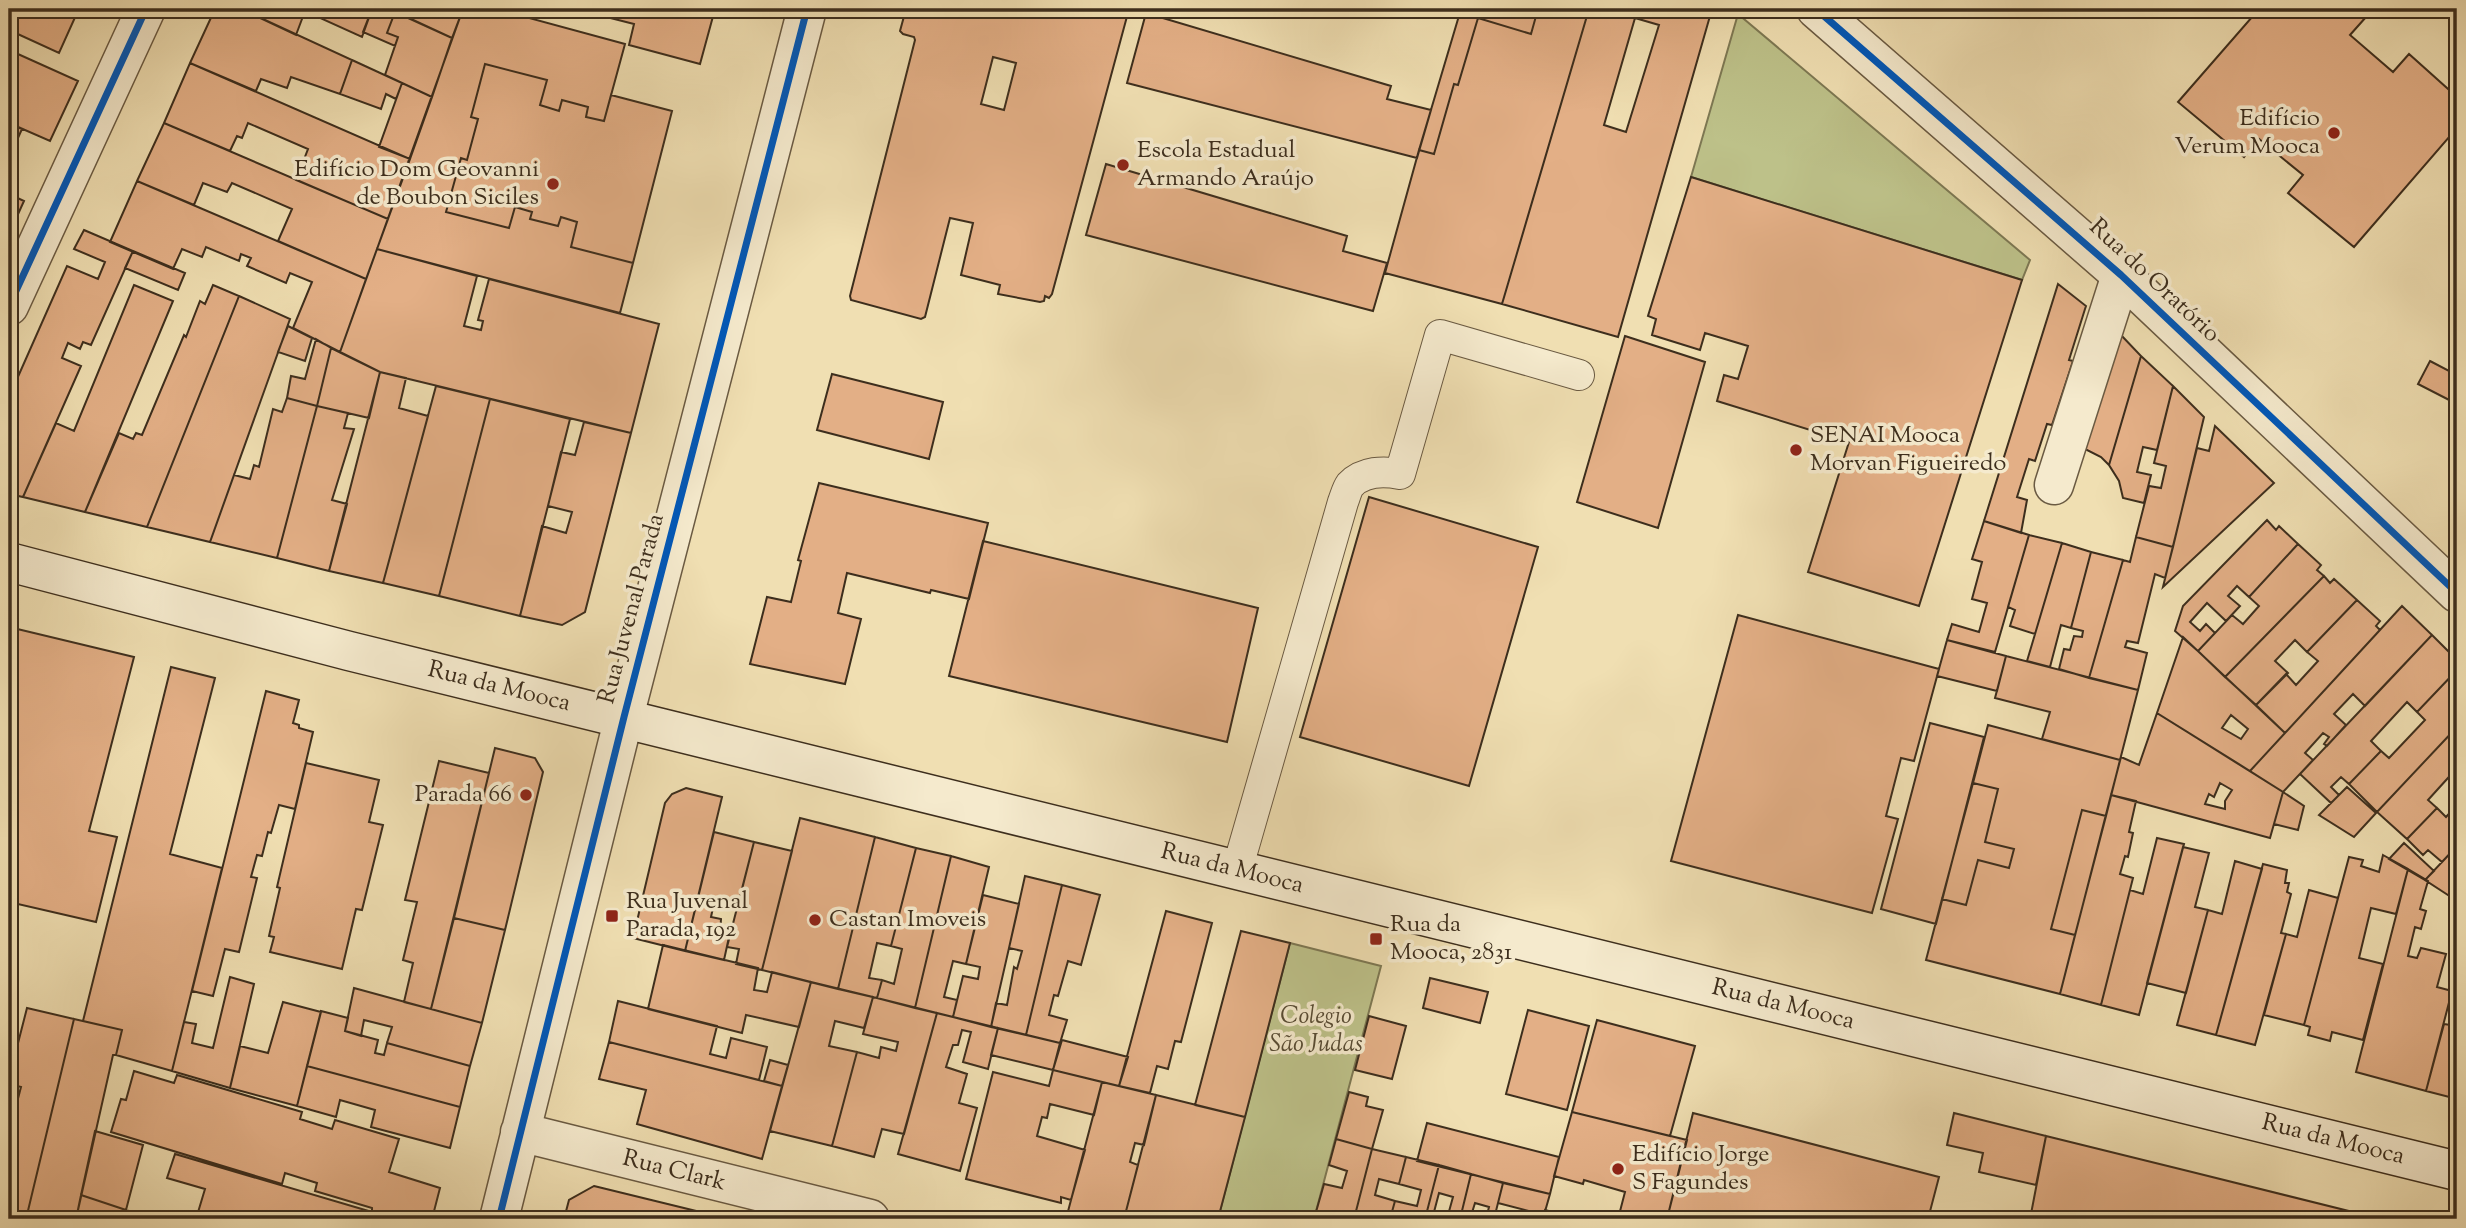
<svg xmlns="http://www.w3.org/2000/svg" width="2466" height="1228" font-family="'Sorts Mill Goudy',serif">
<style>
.green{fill:#bdc189;stroke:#7d7853;stroke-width:2}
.building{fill:#e3af86;stroke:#3d2e1d;stroke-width:2;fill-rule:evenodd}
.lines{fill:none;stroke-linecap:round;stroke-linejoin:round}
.service-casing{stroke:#6a5a42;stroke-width:32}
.minor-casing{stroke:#6a5a42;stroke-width:41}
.tertiary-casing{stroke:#6a5a42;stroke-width:41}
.secondary-casing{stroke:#3d2e1d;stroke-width:41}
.service{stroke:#f5eacd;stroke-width:30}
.minor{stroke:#f5eacd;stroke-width:38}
.tertiary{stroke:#f5eacd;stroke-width:38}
.secondary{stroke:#f5eacd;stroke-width:38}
.cycleway-casing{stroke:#f5eacd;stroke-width:11}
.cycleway{stroke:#0057b8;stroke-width:7}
.poi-dot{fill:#8f2418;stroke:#f5eacd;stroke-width:2.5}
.labels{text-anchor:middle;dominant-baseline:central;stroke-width:7;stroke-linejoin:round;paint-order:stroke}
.poi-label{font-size:24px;fill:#3d2e1d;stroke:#f5eacd;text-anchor:start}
.street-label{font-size:24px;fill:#3d2e1d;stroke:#f5eacd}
.park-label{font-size:24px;font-style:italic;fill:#574b33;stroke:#f5eacd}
</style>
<rect width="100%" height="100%" fill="#f0dfb2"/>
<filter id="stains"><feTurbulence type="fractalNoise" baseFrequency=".00286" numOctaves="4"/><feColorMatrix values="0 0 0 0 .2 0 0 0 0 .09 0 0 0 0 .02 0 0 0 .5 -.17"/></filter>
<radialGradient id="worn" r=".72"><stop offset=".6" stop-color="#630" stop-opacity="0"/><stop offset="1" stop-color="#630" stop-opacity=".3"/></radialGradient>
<path class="green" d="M1738,14L2030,260L2022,280L1691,177Z
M1290,943L1381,966L1314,1219H1218Z"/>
<path class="building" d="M9,9H68L77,13L59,53L9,30Z
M215,9H241L352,60L340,94L291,77L287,88L261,79L256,91L190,63Z
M241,9H372L362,37L305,11L296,35Z
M372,9H388L395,12L387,33L398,37L395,46L363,32Z
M415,9H463L452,38L411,19Z
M463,9H496L625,44L604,121L586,117L588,107L562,100L559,111L540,105L547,80L485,64L471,117L478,119L467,160L461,158L446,212L509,228L515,207L532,212L530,219L558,226L561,217L577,222L571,247L633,263L620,313L377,249Z
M575,9H715L700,64L629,45L634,24Z
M906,9H1129L1052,294L1049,298L1045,296L1044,301L1040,302L998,294L1000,285L961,275L973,223L950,218L925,317L921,319L851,300L850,296L915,40L914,37L903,34L900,31ZM993,57L1016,63L1004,110L981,104Z
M1461,9H1538L1531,34L1478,18L1458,85L1454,84L1434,154L1419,150Z
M1538,9H1589L1502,304L1385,273L1419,150L1434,154L1454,84L1458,85L1478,18L1531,34Z
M1589,9H1712L1618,337L1502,304ZM1635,18L1659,25L1626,132L1604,125Z
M2259,9H2356L2366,17L2350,35L2393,72L2409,54L2457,97V128L2354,247L2288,193L2303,175L2259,139L2244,157L2178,102Z
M395,12L452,38L432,97L385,75L398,37L387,33Z
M1146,13L1391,86L1387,99L1431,110L1417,158L1127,83Z
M9,50L78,81L50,141L9,123Z
M352,60L402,83L396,99L386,94L381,109L340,94Z
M190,63L410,159L388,219L296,180L308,149L248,123L242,138L237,136L230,151L164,123Z
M485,64L547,80L540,105L559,111L562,100L588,107L586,117L604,121L611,95L672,111L633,263L571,247L577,222L561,217L558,226L530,219L532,212L515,207L509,228L446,212L461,158L467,160L478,119L471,117Z
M402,83L432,97L410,159L379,147Z
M9,123L22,129L9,158Z
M164,123L388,219L366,279L278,241L292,209L232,183L227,192L203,183L194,205L137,181Z
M1106,164L1347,236L1343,251L1387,263L1373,311L1086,235Z
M1691,177L2022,280L1919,606L1808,572L1849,442L1717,401L1724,375L1738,379L1748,346L1705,333L1700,350L1652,335L1656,319L1648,316Z
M137,181L366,279L340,352L293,328L312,282L290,273L286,283L247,266L251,258L241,254L239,261L206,247L202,257L182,249L173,269L110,242Z
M9,194L24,201L9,234Z
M84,230L133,251L91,345L83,342L80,349L68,343L62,358L81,366L23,497L9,494V397L67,266L98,279L105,262L74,249Z
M377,249L477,276L464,326L481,330L483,321L478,320L489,279L659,324L631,433L380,372L340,352Z
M133,251L185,273L178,290L125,268Z
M2058,284L2086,306L2085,309L2069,360L2073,361L2052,425L2047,424L2035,461L2029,459L2017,497L2027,500L2021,533L1984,521Z
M134,285L173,301L85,512L23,497L56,423L74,431Z
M213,285L239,296L147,527L85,512L119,433L133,439L136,433L142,435L184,335L186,337L200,301L205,304Z
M239,296L290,319L210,542L147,527Z
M288,326L312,338L305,361L278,352Z
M2120,334L2141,356L2109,465L2101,457L2083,448Z
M1625,336L1705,362L1658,528L1577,502Z
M316,339L331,348L317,406L287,398L291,376L305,379Z
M331,348L380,372L369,418L317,406Z
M2141,356L2173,386L2157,450L2143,447L2137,472L2151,475L2144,503L2123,498L2119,481L2109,465Z
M2430,361L2457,375V404L2418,384Z
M380,372L406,378L399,408L428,416L383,583L329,571Z
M832,374L943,402L929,459L817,430Z
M436,386L490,399L439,596L383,583Z
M2173,386L2204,417L2173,547L2136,537L2149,486L2161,488L2166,466L2154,463Z
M287,398L317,406L277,558L210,542L234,475L250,479L254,465L259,467L273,409L282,412Z
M490,399L570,419L520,616L439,596Z
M317,406L348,413L344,428L354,429L332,500L347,504L329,571L277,558Z
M584,422L631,433L585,612L562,625L520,616L542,526L566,533L572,512L548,506L561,452L575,455Z
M2215,426L2274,483L2163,587L2197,448L2209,451Z
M819,483L988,523L969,599L931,590L930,593L847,573L838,613L861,619L845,684L750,664L767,597L791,602L801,561L798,560Z
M1369,497L1538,547L1469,786L1300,737Z
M2267,520L2276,530L2279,526L2298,544L2249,597L2237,586L2228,596L2240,606L2226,621L2207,603L2190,622L2200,631L2206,624L2215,633L2198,651L2175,631L2183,606Z
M1984,521L2029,535L1995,652L1947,640L1952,624L1979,632L1987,603L1972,599L1982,562L1972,559Z
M2029,535L2062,543L2035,634L2010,626L2015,610L2008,607Z
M2136,537L2173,547L2165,578L2155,574L2138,643L2127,641L2125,647L2147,653L2138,690L2089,678L2123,560L2130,562Z
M983,541L1258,608L1227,742L949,676Z
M2062,543L2091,552L2071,628L2061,625L2050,667L2027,661Z
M2298,544L2321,565L2317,570L2324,576L2225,677L2198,651L2232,615L2243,624L2259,606L2249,597Z
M2091,552L2123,560L2089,678L2059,669L2064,649L2070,650L2074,636L2082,637L2083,631L2071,628Z
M2324,576L2330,583L2334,579L2357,600L2307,652L2295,640L2275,661L2288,673L2256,705L2225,677Z
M2357,600L2380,621L2376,626L2380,630L2285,733L2256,705L2286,674L2296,685L2318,661L2307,652Z
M2402,606L2432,635L2365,706L2353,694L2334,714L2346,725L2327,746L2324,744L2329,737L2323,733L2305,753L2313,760L2283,792L2250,771Z
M1738,615L1939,669L1914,761L1901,758L1886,816L1898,819L1872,913L1671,861Z
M9,627L134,657L89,831L117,837L96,922L9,902Z
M2432,635L2457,660V670L2417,712L2407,702L2371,741L2381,751L2349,784L2341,777L2331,787L2339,795L2331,803L2300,774Z
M2183,637L2285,733L2250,771L2157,713ZM2231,715L2248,729L2241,739L2222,728Z
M1947,640L2006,656L1997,691L1937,676Z
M2006,656L2138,690L2120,760L2042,739L2050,712L1995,698Z
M171,667L215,678L170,854L222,868L172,1071L116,1055L122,1030L83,1021Z
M2457,670V727L2377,812L2349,784L2381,751L2389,758L2425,720L2417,712Z
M266,691L299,700L293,723L299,725V728L313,732L295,809L279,805L271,833L268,832L262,856L257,855L251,877L257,878L239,952L225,949L213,996L192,991Z
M2157,713L2283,792L2270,838L2111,795L2121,757L2139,765ZM2220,783L2232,790L2225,801V809L2205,804L2209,794L2214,797Z
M1930,723L1984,737L1936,924L1881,909Z
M1988,725L2120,760L2106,816L2082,810L2051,929L2075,935L2060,994L1926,960L1942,899L1966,905L1978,860L2009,868L2014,849L1985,842L1998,789L1973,783Z
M2457,727V768L2428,800L2437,808L2407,839L2377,812Z
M495,748L535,758L543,772L505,930L454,918Z
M439,761L489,773L431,1009L404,1002L413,963L403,960L417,902L405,900Z
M306,763L379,780L369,822L383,825L362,910L356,909L342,969L270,952L274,937L269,936L280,888L277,887Z
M1973,783L1998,789L1985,842L2014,849L2009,868L1978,860L1966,905L1942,899Z
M2347,787L2376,813L2354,837L2319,815Z
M686,788L722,797L685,951L633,938L665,803L672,794Z
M2283,792L2304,806L2298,830L2274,824Z
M2111,795L2136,801L2129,832L2133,833L2128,857L2125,856L2120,874L2133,878L2101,1005L2060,994Z
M2457,805V846L2442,862L2428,850L2423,855L2407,839L2437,808L2446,817Z
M2082,810L2106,816L2075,935L2051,929Z
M800,818L875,837L838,989L762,970Z
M714,832L754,842L737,909L714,903L711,917L721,919L720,935L729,937L724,960L685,951Z
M875,837L916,848L891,946L877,943L869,978L882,980L877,998L838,989Z
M2157,838L2184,844L2139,1015L2101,1005L2130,890L2143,894Z
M754,842L792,851L762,970L736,964L739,949L727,947Z
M2404,843L2434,871L2425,880L2389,859Z
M2457,846V895L2454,899L2425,880Z
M2183,847L2209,853L2195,907L2208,910L2186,993L2147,983Z
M916,848L951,856L915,1008L877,998L882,980L894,984L902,949L891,946Z
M2383,855L2408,869L2396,914L2371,908L2359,958L2383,964L2363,1040L2332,1032L2330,1041L2308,1035L2310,1027L2304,1025L2349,857L2363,860L2361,866L2379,872Z
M951,856L989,867L966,964L953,961L944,997L957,1000L953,1017L915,1008Z
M2235,861L2262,869L2216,1035L2177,1025L2208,910L2222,914Z
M2263,864L2287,870L2285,883H2289L2287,892L2291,894L2281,933L2286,934L2255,1045L2216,1035Z
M2408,869L2428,881L2420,909L2426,911L2421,929L2415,927L2408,956L2417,958L2421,948L2446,954L2437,987L2452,991L2426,1091L2356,1072Z
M1025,876L1062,885L1026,1035L991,1027L996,1003L1007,1005L1014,967L1017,969L1022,951L1009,948Z
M1062,885L1100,895L1081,965L1068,961L1058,996L1054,995L1049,1015L1067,1020L1060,1043L1026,1035Z
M2309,890L2338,898L2304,1025L2264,1015L2286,934L2297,937Z
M983,895L1019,904L991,1027L953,1017L963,976L978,979L980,967L966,964Z
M1166,911L1212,923L1181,1042L1175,1041L1168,1069L1157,1066L1150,1093L1119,1086Z
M454,918L505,930L482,1023L431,1009Z
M1241,931L1290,943L1245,1117L1195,1105Z
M663,945L758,968L754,990L767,992L772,972L811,982L799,1027L746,1015L742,1033L648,1009Z
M230,977L254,984L230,1088L172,1071L184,1022L196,1024L192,1043L213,1048Z
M1430,978L1488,992L1480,1023L1423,1008Z
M811,982L873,997L864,1028L835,1021L829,1046L857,1052L832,1146L770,1131Z
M354,988L482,1023L470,1066L387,1043L392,1027L364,1020L361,1036L345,1031Z
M873,997L937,1013L904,1134L882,1129L874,1157L832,1146L857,1052L879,1058L881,1047L896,1051L898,1042L863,1034Z
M618,1001L717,1026L710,1054L726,1058L731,1038L767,1047L759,1080L609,1042Z
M283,1002L321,1012L297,1106L230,1088L240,1046L268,1053Z
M27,1008L74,1019L26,1219H9V1113L14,1114L21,1087L9,1084V1045L17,1047Z
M1528,1010L1589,1026L1567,1110L1506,1094Z
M321,1011L348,1018L345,1031L378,1040L375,1053L384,1055L387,1043L470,1066L460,1107L307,1066Z
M937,1013L998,1028L988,1069L963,1062L971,1032L962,1030L958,1045H953L946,1067L967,1074L959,1103L977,1108L960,1171L898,1154Z
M1369,1016L1406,1026L1392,1079L1355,1070Z
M74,1019L122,1030L116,1055H113L76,1219H26Z
M1597,1020L1695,1046L1670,1136L1572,1112Z
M2444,1024L2457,1026V1099L2426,1091Z
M998,1028L1060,1043L1053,1070L991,1055Z
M1062,1040L1128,1057L1119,1086L1053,1070Z
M609,1042L782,1086L762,1159L637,1124L646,1090L599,1079Z
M770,1060L788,1065L782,1086L764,1081Z
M307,1066L460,1107L450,1148L371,1127L375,1110L340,1100L336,1117L297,1106Z
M1053,1070L1102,1082L1094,1115L1050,1104L1047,1118L1042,1117L1037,1136L1085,1150L1071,1200L1061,1197V1203L966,1179L993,1072L1049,1086Z
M134,1071L174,1083L177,1075L302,1112L300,1119L332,1129L335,1120L399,1139L389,1172L440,1188L432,1219H395L372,1212V1208L315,1191L317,1183L285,1173L282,1184L111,1132L121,1099L126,1100Z
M1102,1082L1156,1095L1144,1145L1135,1143L1130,1162L1138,1165L1124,1219H1066Z
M1349,1092L1368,1097L1366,1106L1383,1110L1372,1149L1336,1139Z
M1156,1095L1245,1117L1218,1219H1124Z
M1572,1112L1687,1140L1667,1219H1618L1625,1192L1584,1180L1583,1184L1554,1176Z
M1693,1113L1939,1177L1928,1219H1667Z
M1954,1113L2046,1136L2036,1185L1979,1172L1983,1153L1947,1145Z
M1427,1123L1559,1157L1550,1194L1417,1161Z
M95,1131L143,1145L126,1210L81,1195Z
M2046,1136L2192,1172L2381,1219H2030Z
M1336,1139L1372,1149L1354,1219H1314L1324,1184L1342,1188L1347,1171L1329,1165Z
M1372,1149L1406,1157L1399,1184L1379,1179L1375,1195L1395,1201L1390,1219H1354Z
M175,1154L372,1212L395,1219H196L205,1189L167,1178Z
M1406,1157L1439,1165L1425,1219H1390L1395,1201L1417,1206L1421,1190L1399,1184Z
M1439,1165L1471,1174L1460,1219H1425ZM1439,1193L1453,1197L1448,1215L1434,1212Z
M1471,1174L1503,1183L1494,1219H1486L1489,1207L1475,1203L1470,1219H1460Z
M1503,1183L1550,1194L1544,1215L1498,1203Z
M594,1186L729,1219H681L666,1216L665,1219H564L569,1200Z
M81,1195L147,1217L146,1219H76Z
M1545,1210L1575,1218V1219H1543Z"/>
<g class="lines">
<g class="service-casing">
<path id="service" d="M1237,870L1343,502C1345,497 1347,489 1350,485C1363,471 1384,471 1400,474L1440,335L1579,375"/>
</g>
<g class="minor-casing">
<path id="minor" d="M9,306L146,9
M2054,485L2121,275
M520,1132L870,1219
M499,1219L624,717L807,9"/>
</g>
<g class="tertiary-casing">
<path id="tertiary" d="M1816,9L2121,275L2457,593"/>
</g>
<g class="secondary-casing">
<path id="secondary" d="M9,562L349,651L2457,1171"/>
</g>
<use href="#service" class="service"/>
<use href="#minor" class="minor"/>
<use href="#tertiary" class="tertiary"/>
<use href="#secondary" class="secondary"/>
<g class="cycleway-casing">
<path id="cycleway" d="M1816,9L2121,275L2457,593
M9,306L146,9
M499,1219L624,717L807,9"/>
</g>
<use href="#cycleway" class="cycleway"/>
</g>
<g class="poi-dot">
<circle cx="2334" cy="133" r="7"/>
<circle cx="1123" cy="165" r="7"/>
<circle cx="553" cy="184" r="7"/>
<circle cx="1796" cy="450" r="7"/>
<circle cx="526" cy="795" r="7"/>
<rect x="605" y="909" width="14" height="14" rx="3.5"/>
<circle cx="815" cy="920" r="7"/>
<rect x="1369" y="932" width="14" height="14" rx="3.5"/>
<circle cx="1618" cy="1169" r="7"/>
</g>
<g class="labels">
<g class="poi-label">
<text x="2320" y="119" text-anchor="end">Edifício<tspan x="2320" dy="28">Verum Mooca</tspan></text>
<text x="1137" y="151">Escola Estadual<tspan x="1137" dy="28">Armando Araújo</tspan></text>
<text x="539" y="170" text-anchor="end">Edifício Dom Geovanni<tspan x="539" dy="28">de Boubon Siciles</tspan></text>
<text x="1810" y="436">SENAI Mooca<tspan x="1810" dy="28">Morvan Figueiredo</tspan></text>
<text x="512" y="795" text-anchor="end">Parada 66</text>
<text x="626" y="902">Rua Juvenal<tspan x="626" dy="28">Parada, 192</tspan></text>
<text x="829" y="920">Castan Imoveis</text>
<text x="1390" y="925">Rua da<tspan x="1390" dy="28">Mooca, 2831</tspan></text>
<text x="1632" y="1155">Edifício Jorge<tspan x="1632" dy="28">S Fagundes</tspan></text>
</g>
<g class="street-label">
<text transform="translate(2154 281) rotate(43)">Rua do Oratório</text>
<text transform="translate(632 609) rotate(-75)">Rua Juvenal Parada</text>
<text transform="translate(499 687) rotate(14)">Rua da Mooca</text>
<text transform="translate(1232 869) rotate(14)">Rua da Mooca</text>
<text transform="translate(1783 1005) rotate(14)">Rua da Mooca</text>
<text transform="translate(2333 1140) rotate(14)">Rua da Mooca</text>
<text transform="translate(674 1171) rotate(14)">Rua Clark</text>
</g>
<g class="park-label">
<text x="1316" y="1017">Colegio<tspan x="1316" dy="28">São Judas</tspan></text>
</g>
</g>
<rect width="2466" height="1228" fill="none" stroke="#f0dfb2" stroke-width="35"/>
<rect x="10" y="10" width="2445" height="1207" fill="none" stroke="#3d2e1d" stroke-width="3.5"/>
<rect x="18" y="18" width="2431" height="1193" fill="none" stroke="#3d2e1d" stroke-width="2"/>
<rect width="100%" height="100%" filter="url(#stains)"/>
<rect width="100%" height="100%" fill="url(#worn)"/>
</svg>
